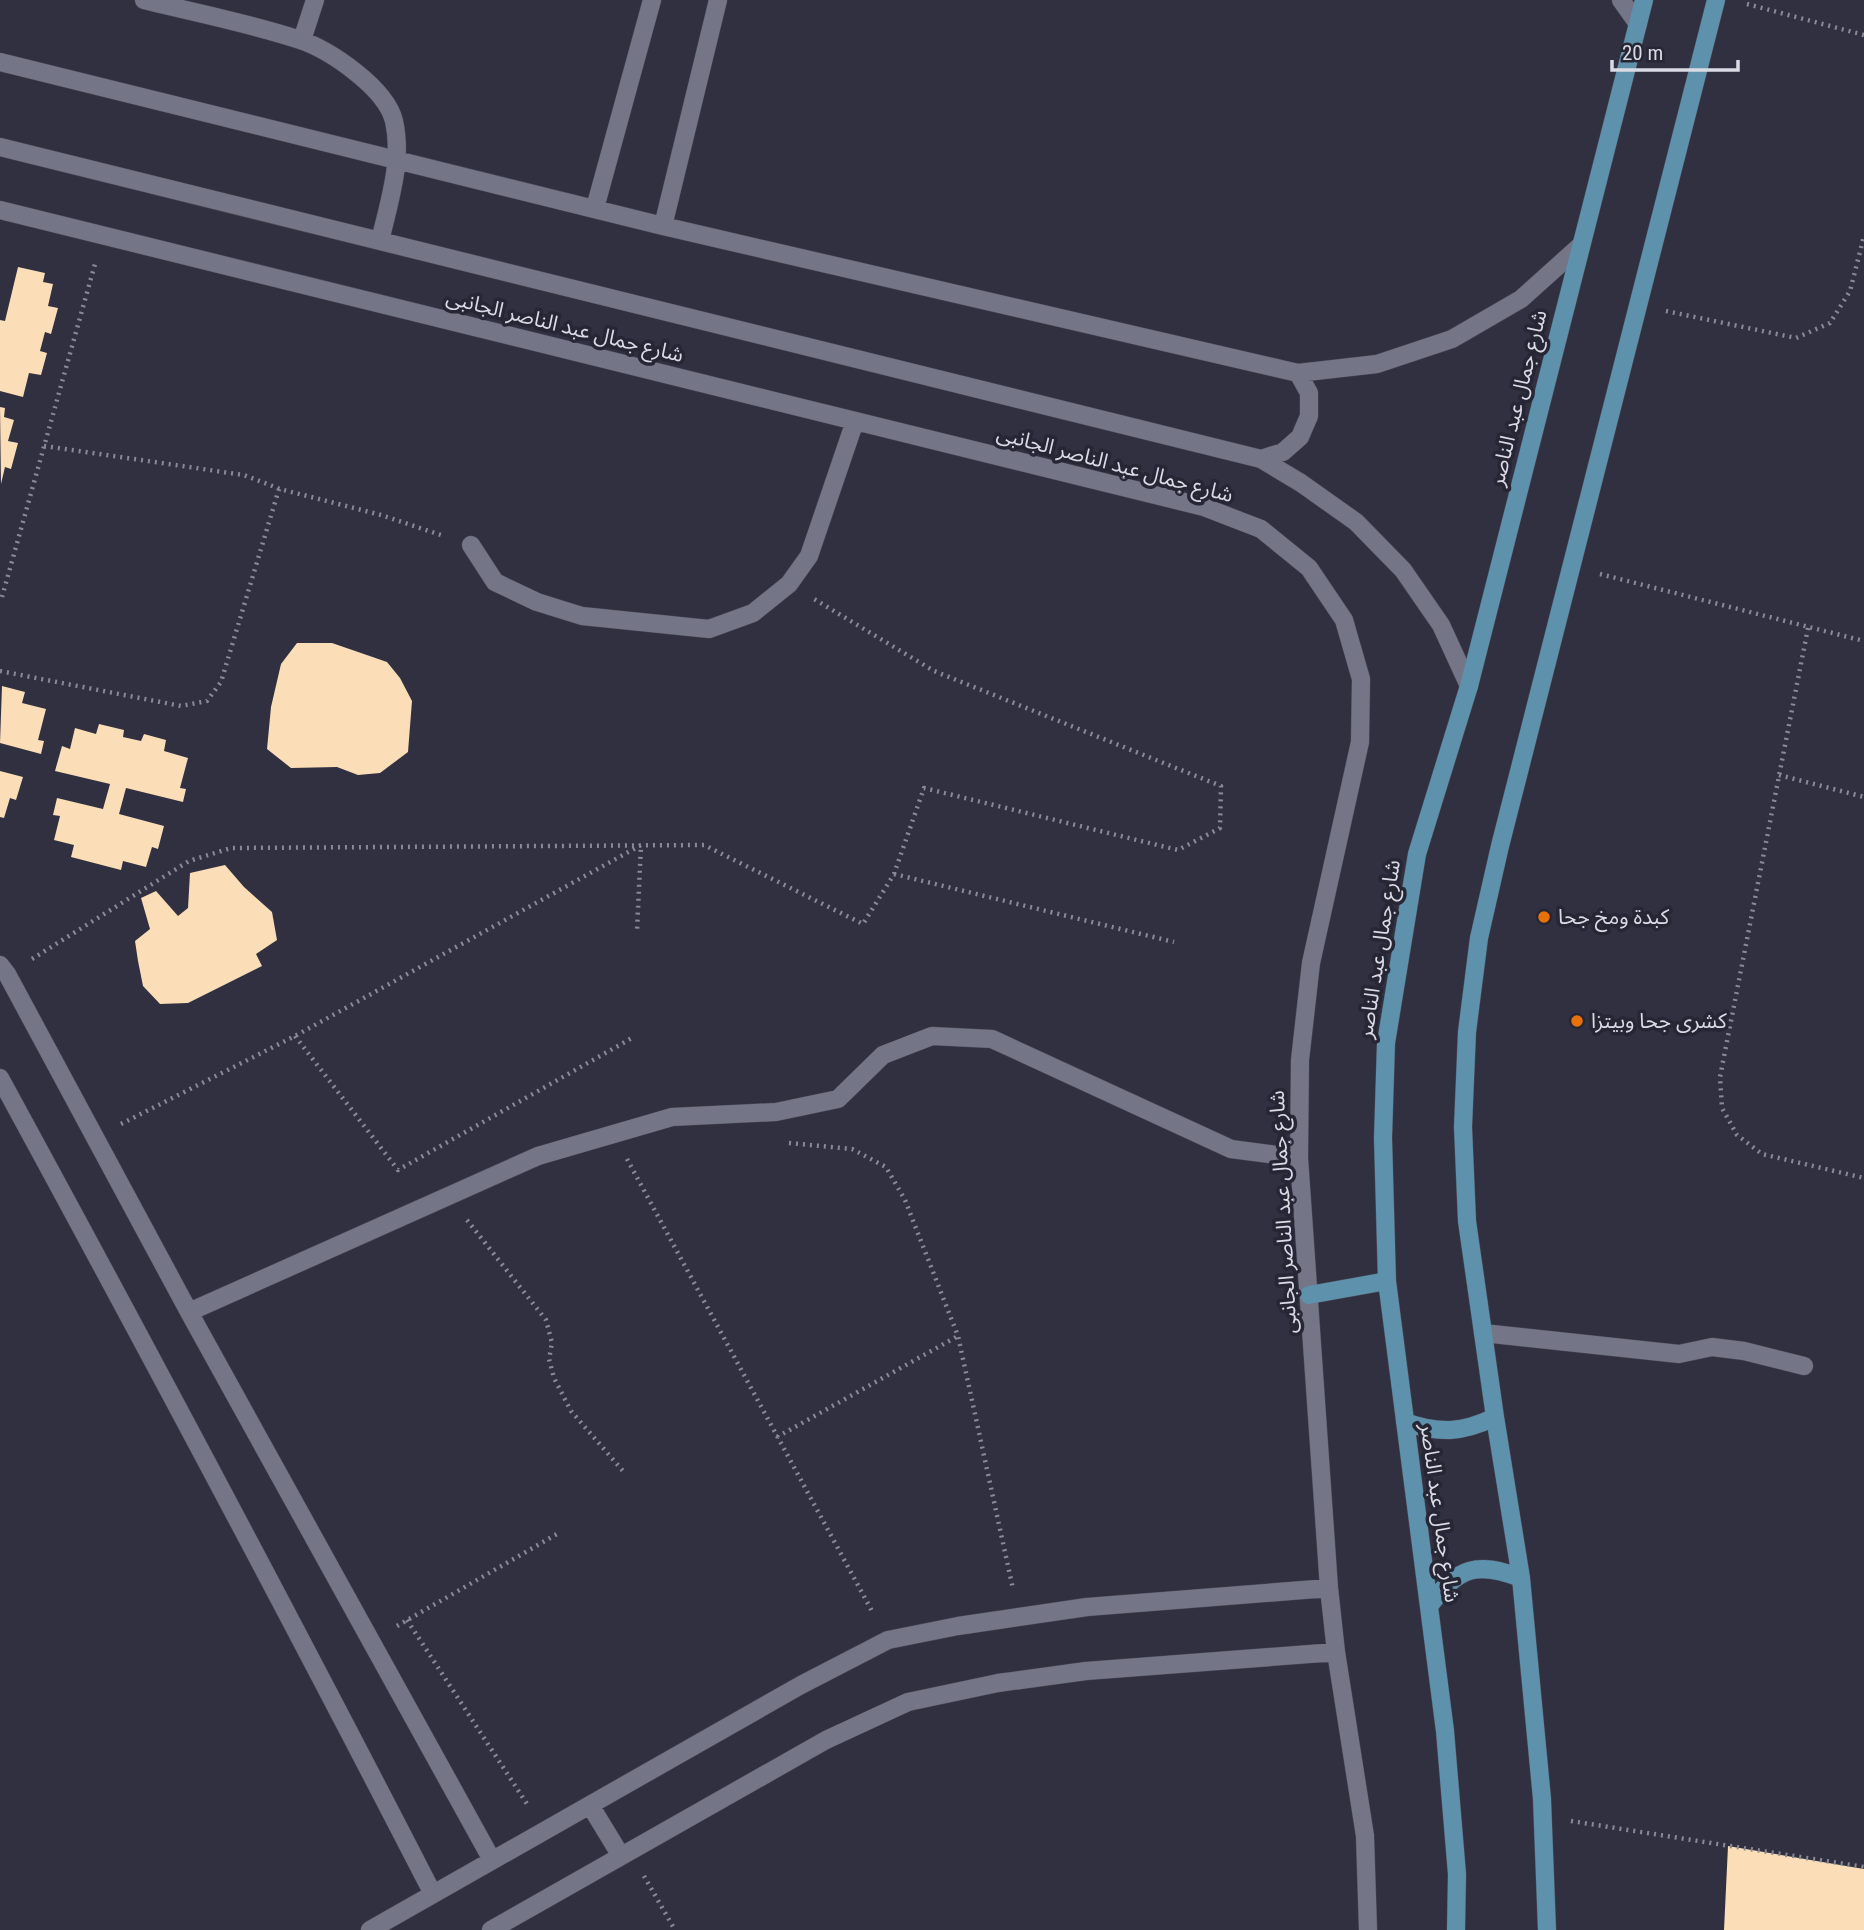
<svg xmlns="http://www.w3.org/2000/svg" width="1864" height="1930" font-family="'Roboto Condensed','Noto Sans Arabic',sans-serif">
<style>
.building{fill:#fbddb7}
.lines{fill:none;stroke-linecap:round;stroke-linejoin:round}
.minor-casing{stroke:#4a4b58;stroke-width:19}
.major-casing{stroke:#4a4b58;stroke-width:19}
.path{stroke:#8a8a97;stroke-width:4.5;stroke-dasharray:2 5;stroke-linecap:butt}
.minor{stroke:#747587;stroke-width:18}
.major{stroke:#5e91ac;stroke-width:18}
.food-dot{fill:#e8710a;stroke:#262635;stroke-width:2.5}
.labels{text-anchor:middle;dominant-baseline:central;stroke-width:7;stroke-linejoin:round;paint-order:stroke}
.street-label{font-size:21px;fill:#dadbe5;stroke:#262635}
.poi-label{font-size:21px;fill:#dadbe5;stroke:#262635;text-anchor:start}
</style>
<rect width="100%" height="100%" fill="#303040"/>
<path class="building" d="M18,267L45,273L43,282L53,284L48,306L58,308L51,334L45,332L40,351L47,353L41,375L29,373L23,397L0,391V320L5,321Z
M0,407L5,408L4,417L14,420L8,441L18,443L11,469L5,467L1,484Z
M297,643H332L387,662L400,678L412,701L408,752L380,773L358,775L337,767L291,768L267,749L271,707L281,664Z
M2,686L25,692L22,703L46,709L38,740L44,741L41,754L0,743Z
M99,724L124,730L123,737L141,741L144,734L166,740L164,751L188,758L180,788L186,789L183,802L126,788L119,814L164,826L158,849L152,847L146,867L123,861L121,870L71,857L74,845L54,840L60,816L53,815L57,798L103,809L110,784L55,771L62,746L70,749L75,728L96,734Z
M0,771L23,777L16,800L10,798L4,818L0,817Z
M225,865L244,887L272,912L277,940L256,954L262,966L188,1003L160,1004L143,986L138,961L135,941L150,929L141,898L156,891L178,916L188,908L190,873Z
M1728,1846L1864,1869V1930H1724Z"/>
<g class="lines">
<g class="minor-casing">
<path id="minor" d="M144,0C196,13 249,23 300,40C330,50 386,88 394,121C403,161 389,202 380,241
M1621,0L1638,24
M302,40L315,0
M0,62L663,226L1298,373L1377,364L1452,339L1521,299L1580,246
M0,147L1261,459L1301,483L1356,522L1403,570L1441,625L1469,686
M595,208L652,0
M0,210L1204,507L1261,529L1309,568L1344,620L1361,679L1360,742L1311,963L1300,1060L1299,1158L1329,1588L1336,1652L1365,1836L1368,1930
M663,226L718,0
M1261,459L1283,452L1300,437L1309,416V393L1298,373
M471,545L495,582L537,602L582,616L709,629L753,613L789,584L809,556L855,421
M0,965L7,974L189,1312L492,1860
M0,1078C147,1348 292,1620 433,1894
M189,1312L538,1156L672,1117L776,1112L838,1099L883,1055L932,1036L992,1039L1231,1149L1299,1158
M1483,1333L1679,1354L1712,1347L1744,1351L1804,1366
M590,1805L621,1856
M370,1930L801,1685L888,1640L958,1626L1087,1607L1329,1588
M491,1930L826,1740L908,1702L998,1683L1086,1671L1336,1652"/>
</g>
<g class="major-casing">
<path id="major" d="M1309,1295L1387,1281
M1405,1422C1439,1434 1462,1433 1495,1417
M1430,1605C1458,1567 1477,1561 1521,1578
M1456,1930L1457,1874L1445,1731L1387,1281L1383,1138L1386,1043L1417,854L1469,686L1644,0
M1547,1930L1542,1799L1521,1578L1495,1417L1467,1221L1463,1127L1467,1032L1479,938L1500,846L1716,0"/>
</g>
<path class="path" d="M1747,4L1864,35
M1666,311L1796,338L1830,323L1850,291L1864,236
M44,446L244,475L280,489L381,515L444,536
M1600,574L1864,641
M2,597L95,264
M1808,628L1720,1077L1722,1108L1737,1135L1762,1154L1864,1178
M0,671L181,706L207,701L221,682L279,489
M1779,775L1864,797
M894,874L1174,942
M32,959L189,861L231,848L704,845L863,924L894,874L924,788L1178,850L1220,828L1221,786L934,671L814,599
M295,1036L398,1170L632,1038
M121,1124L295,1036L641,845L637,931
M789,1143L852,1149L886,1167L905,1200L958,1336L1013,1589
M627,1159L873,1613
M467,1220L546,1320L552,1343L549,1359L554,1378L571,1411L623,1471
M777,1437L958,1336
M407,1620L529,1807
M397,1626L557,1534
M1571,1821L1864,1867
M644,1876L675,1930"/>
<use href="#minor" class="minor"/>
<use href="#major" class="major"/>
</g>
<g class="food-dot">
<circle cx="1544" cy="917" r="7"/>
<circle cx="1577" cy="1021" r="7"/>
</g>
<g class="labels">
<g class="street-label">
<text transform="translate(565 326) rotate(14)">شارع جمال عبد الناصر الجانبى</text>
<text transform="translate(1518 398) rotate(-76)">شارع جمال عبد الناصر</text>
<text transform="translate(1115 464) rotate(15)">شارع جمال عبد الناصر الجانبى</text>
<text transform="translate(1379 949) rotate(-81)">شارع جمال عبد الناصر</text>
<text transform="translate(1283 1212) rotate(-93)">شارع جمال عبد الناصر الجانبى</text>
<text transform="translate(1440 1513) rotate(82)">شارع جمال عبد الناصر</text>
</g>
<g class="poi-label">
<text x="1558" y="917">كبدة ومخ جحا</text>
<text x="1591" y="1021">كشرى جحا وبيتزا</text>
</g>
</g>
<path d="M1612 60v10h126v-10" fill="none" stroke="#dadbe5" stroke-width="3.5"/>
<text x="1622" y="60" font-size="21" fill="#dadbe5" stroke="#262635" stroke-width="5" paint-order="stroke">20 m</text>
</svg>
